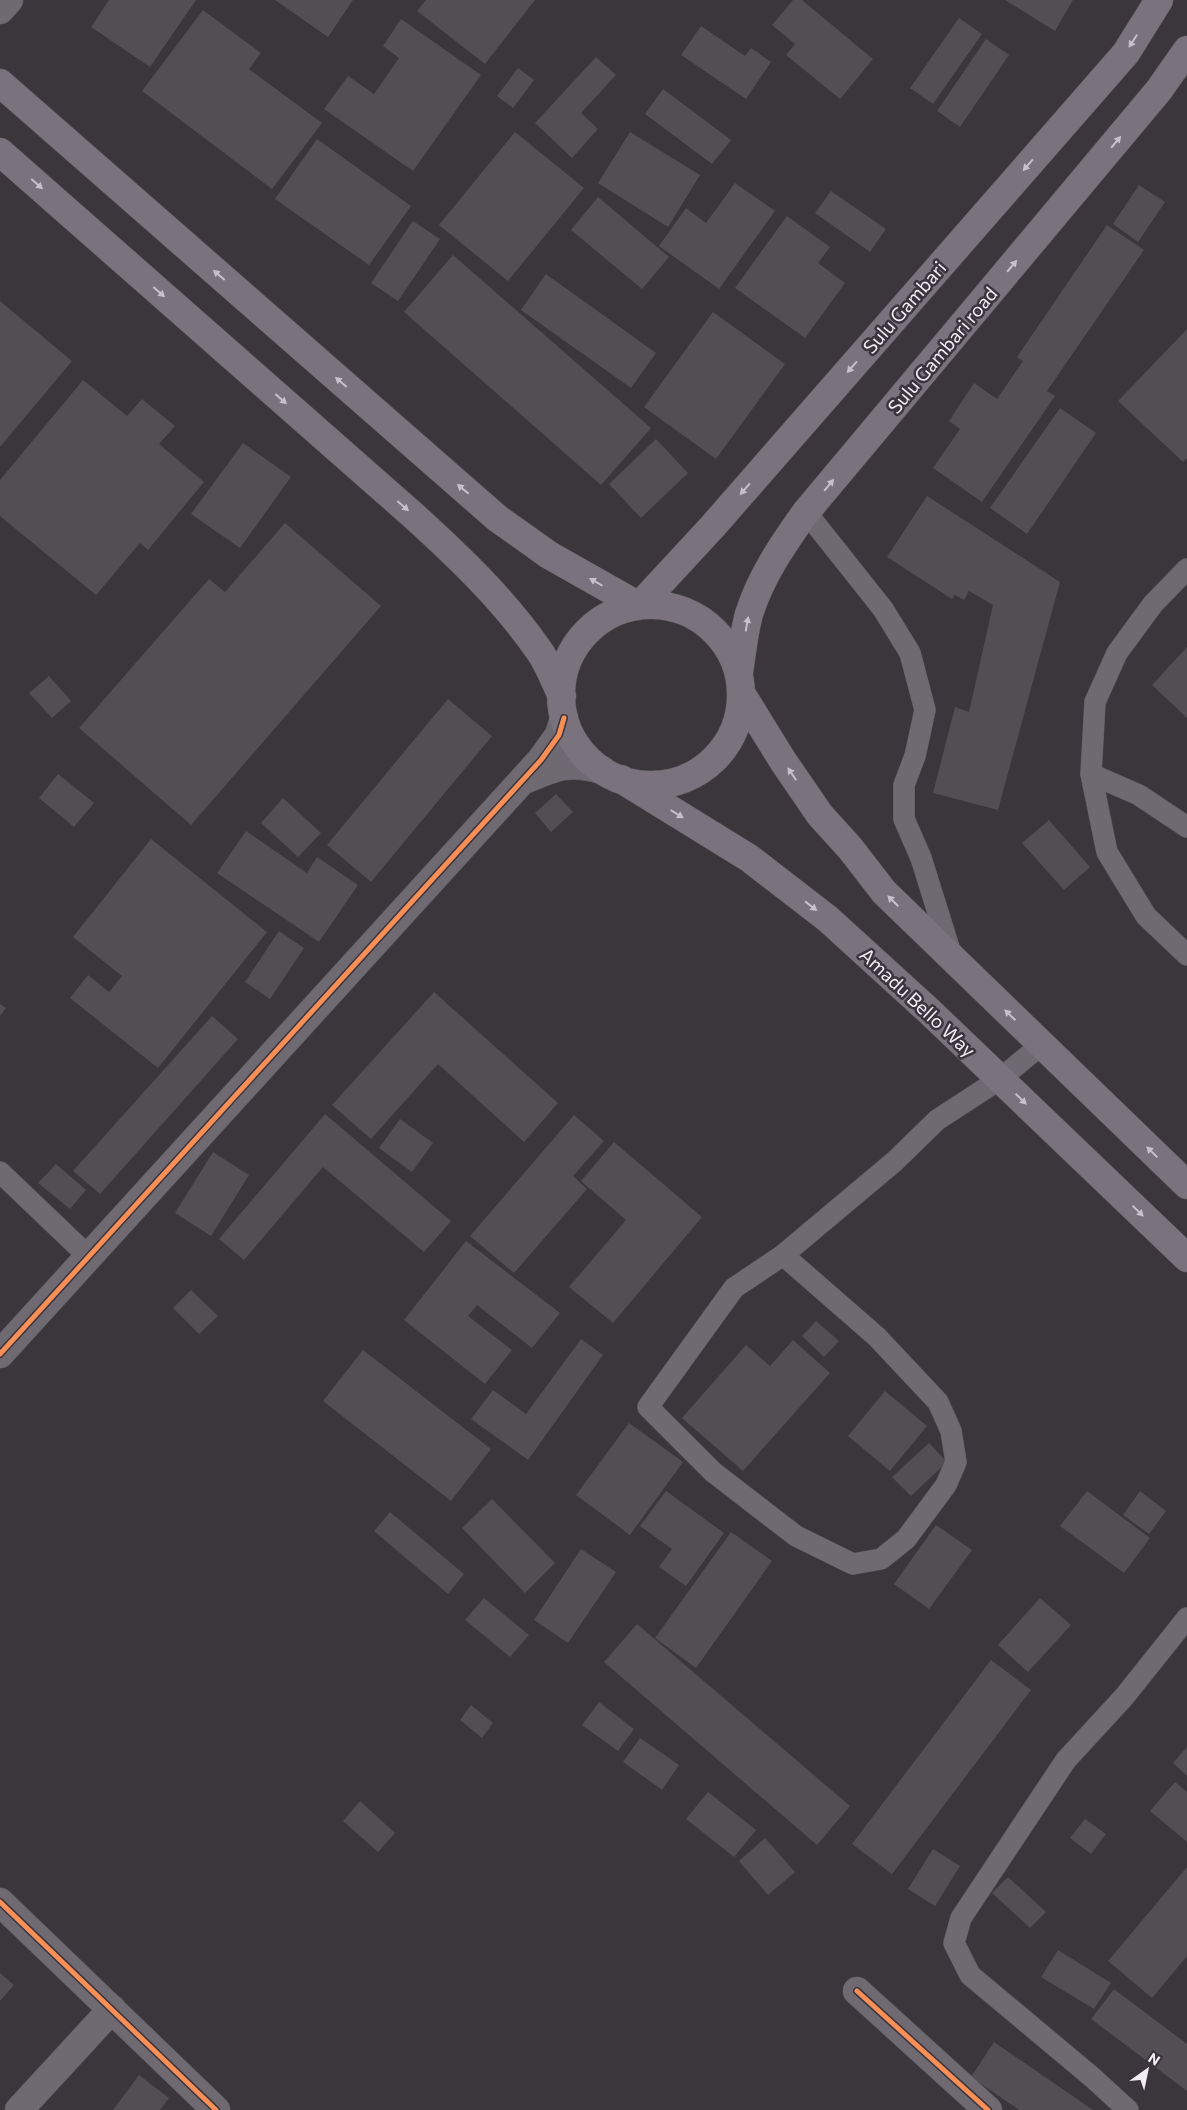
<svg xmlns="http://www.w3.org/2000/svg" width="1187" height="2110" font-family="Commissioner,sans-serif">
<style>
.building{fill:#524e53}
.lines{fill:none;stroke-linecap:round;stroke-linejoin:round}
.lane-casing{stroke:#565458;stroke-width:22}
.street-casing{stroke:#565458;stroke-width:29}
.primary-casing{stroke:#565458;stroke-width:29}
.lane{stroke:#6f6971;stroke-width:21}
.street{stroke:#6f6971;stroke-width:28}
.primary{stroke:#7a727c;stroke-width:28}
.cycleway-casing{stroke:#3b343d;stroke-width:8}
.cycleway{stroke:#f78f57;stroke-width:5}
.oneway{fill:#c7c2c9}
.labels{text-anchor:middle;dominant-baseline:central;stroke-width:5;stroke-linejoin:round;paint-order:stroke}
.street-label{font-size:19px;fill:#f1edf3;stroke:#3b343d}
</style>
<rect width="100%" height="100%" fill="#3a363b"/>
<path class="building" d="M109,0H196L150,67L91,27Z
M275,0H353L328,37Z
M426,0H535L485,64L417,11Z
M793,0H802L873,59L840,99L786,55L795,44L772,25Z
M1005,0H1073L1055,31Z
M203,10L261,53L249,69L322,123L272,189L142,91Z
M959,18L982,34L933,104L910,88Z
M401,19L481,75L413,171L324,109L348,76L374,94L399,58L383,46Z
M701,26L745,56L751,48L771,62L746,99L681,55Z
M986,39L1009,55L960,127L937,111Z
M596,57L616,75L581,113L598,129L572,158L535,123Z
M518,68L534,80L513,108L497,96Z
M663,89L731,140L712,164L645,114Z
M515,132L584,188L508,281L439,225Z
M630,132L700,175L668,227L598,183Z
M317,139L411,206L369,265L275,199Z
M735,183L775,211L719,289L659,246L686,208L706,223Z
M1139,185L1165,202L1138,242L1113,224Z
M831,191L886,229L870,252L815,213Z
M598,197L669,257L642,289L571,230Z
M787,216L830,247L818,263L845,283L805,338L735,288Z
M413,221L440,239L398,301L371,283Z
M1107,225L1144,250L1047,391L1055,396L982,502L933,468L960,429L949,421L974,383L997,399L1023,361L1017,357Z
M453,255L651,428L601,485L404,312Z
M546,274L656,353L631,388L521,310Z
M0,301L72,361L0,447Z
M713,312L785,364L716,459L644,407Z
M1187,329V458L1183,462L1118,401Z
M83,380L127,416L142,399L175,426L159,444L204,482L148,550L140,543L96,595L0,516V480Z
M1060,408L1096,433L1027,534L990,508Z
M656,439L688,473L641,518L609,484Z
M243,443L291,477L240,548L191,514Z
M927,496L1060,582L998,810L933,793L955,707L969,712L993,605L969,591L964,600L955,595L952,599L887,557Z
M285,523L381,606L191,825L79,728L209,579L225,592Z
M1187,647V718L1152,685Z
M49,676L71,701L52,718L29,693Z
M448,699L492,736L371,882L327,845Z
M58,774L94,803L74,827L39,798Z
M556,794L573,812L551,832L535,813Z
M283,798L321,833L298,857L261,823Z
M1049,820L1090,867L1064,890L1022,843Z
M246,831L307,873L317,857L358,885L319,942L217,873Z
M151,839L267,932L158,1068L70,998L88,975L109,992L122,976L73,937Z
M279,931L304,948L270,999L245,982Z
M434,992L558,1103L524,1142L438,1064L371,1139L332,1105Z
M0,1004L6,1008L0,1016Z
M212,1016L238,1039L100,1194L73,1171Z
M325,1114L451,1221L424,1252L323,1167L244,1260L219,1239Z
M574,1115L604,1141L573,1176L587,1189L514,1273L470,1236Z
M400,1119L433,1143L412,1172L379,1148Z
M614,1142L702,1217L613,1323L569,1287L626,1220L581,1181Z
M213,1152L249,1175L211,1236L175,1213Z
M56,1164L86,1190L70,1209L38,1183Z
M466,1241L560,1313L532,1348L477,1305L468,1316L512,1350L485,1384L404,1320Z
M191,1290L218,1316L199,1334L173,1308Z
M816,1321L839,1341L824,1357L802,1336Z
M581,1339L603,1355L528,1460L471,1419L493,1390L526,1414Z
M793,1340L830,1373L743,1471L682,1418L746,1345L770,1366Z
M363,1350L491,1449L451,1501L323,1401Z
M885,1391L927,1426L890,1471L848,1436Z
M629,1423L683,1462L630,1535L576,1495Z
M929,1443L947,1462L911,1496L892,1477Z
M666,1491L724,1533L686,1586L659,1567L672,1549L640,1526Z
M1087,1491L1150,1538L1124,1573L1060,1526Z
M1140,1491L1166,1511L1149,1534L1123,1515Z
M492,1499L555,1563L525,1593L462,1528Z
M390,1512L464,1574L448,1594L374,1531Z
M936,1525L972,1550L929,1609L894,1584Z
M731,1532L772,1561L696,1668L655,1638Z
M581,1549L616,1572L568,1643L534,1620Z
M484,1598L529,1635L510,1657L465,1620Z
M1040,1598L1071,1625L1028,1672L998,1645Z
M637,1624L850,1806L817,1845L604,1662Z
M991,1660L1031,1690L892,1874L852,1844Z
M599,1702L634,1729L618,1751L582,1725Z
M471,1705L493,1723L482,1738L460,1720Z
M640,1738L679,1765L662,1790L623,1762Z
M1187,1747V1776L1173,1763Z
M1175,1782L1187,1792V1842L1150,1811Z
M708,1792L756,1830L734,1857L686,1819Z
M360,1801L395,1833L378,1852L343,1821Z
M1085,1819L1106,1834L1091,1854L1070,1838Z
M765,1838L795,1872L768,1895L739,1861Z
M933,1849L960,1866L935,1906L908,1889Z
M1187,1867V1956L1152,1998L1108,1961Z
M1008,1877L1046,1912L1030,1928L992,1893Z
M1058,1950L1111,1983L1094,2009L1041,1977Z
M0,1973L14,1985L0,2001Z
M1114,1989L1187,2044V2091L1091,2019Z
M994,2042L1093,2110H1019L971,2077Z
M139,2075L169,2098L160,2110H113Z"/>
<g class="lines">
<g class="lane-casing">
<path id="lane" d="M806,512L883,609L910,653L925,710L915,756L904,785V819L921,858L952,957
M1187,569L1153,604L1117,653L1095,702L1091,774L1107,852L1146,916L1187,955
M1091,774L1139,795L1187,827
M0,1172L89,1257
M783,1255L877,1337L938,1402L951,1431L956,1462L946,1485L906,1539L881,1559L853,1564L796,1536L713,1472L648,1407L734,1288L783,1255L895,1161L937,1120L1000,1079L1041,1045
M1128,2110L1092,2077L970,1975L954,1943L961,1918L1066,1760L1124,1697L1187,1618"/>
</g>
<g class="street-casing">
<path id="street" d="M0,10L9,0
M527,779C557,766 570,761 602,770
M0,1354L541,760L559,735L564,718
M0,1902L216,2110
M857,1991L988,2110
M19,2110L112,2009"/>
</g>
<g class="primary-casing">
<path id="primary" d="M0,83L497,518L549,555L639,606L713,526L1126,53L1159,0
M0,152L415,517C460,558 505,601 540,652C549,665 555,682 562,696
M561 695a90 90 0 1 1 180 0a90 90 0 1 1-180 0Z
M739,672C742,653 744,632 749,614C761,576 783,544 806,512L1159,90L1187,50
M741,693L783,761L820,815L850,848L884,892L1187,1185
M621,779L749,858L828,919L929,1011L1187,1258"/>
</g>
<use href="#lane" class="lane"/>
<use href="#street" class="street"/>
<use href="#primary" class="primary"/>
<g class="cycleway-casing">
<path id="cycleway" d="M0,1354L541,760L559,735L564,718
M0,1902L216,2110
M857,1991L988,2110"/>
</g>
<use href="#cycleway" class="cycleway"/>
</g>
<defs><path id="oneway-solid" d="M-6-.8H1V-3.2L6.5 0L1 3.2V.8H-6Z" transform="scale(1.25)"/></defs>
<g class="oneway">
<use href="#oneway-solid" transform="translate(1133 41) rotate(123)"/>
<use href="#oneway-solid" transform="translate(1116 142) rotate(-50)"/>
<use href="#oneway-solid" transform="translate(1028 165) rotate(131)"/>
<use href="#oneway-solid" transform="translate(37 184) rotate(41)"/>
<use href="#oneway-solid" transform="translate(1012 266) rotate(-50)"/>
<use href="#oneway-solid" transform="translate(219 275) rotate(-139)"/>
<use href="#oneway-solid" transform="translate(159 292) rotate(41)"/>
<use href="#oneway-solid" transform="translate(852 367) rotate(131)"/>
<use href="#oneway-solid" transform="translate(341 382) rotate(-139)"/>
<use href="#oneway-solid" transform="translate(281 399) rotate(41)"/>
<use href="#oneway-solid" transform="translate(829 485) rotate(-50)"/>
<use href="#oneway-solid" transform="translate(463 489) rotate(-140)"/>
<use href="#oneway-solid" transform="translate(745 489) rotate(131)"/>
<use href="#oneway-solid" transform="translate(403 506) rotate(41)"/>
<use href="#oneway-solid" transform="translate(596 582) rotate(-150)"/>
<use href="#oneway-solid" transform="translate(747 624) rotate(-80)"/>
<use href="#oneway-solid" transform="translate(792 774) rotate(-124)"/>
<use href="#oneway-solid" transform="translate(677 814) rotate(32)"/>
<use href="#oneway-solid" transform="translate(893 901) rotate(-135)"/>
<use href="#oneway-solid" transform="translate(811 906) rotate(38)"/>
<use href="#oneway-solid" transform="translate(1010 1015) rotate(-136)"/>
<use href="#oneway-solid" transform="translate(1021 1099) rotate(44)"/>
<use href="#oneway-solid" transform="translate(1152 1152) rotate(-136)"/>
<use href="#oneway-solid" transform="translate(1138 1211) rotate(44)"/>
</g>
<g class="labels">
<g class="street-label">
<text transform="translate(904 307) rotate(-49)">Sulu Gambari</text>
<text transform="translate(942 350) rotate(-50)">Sulu Gambari road</text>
<text transform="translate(918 1002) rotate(43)">Amadu Bello Way</text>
</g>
</g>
<g transform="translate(1147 2070) rotate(33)" stroke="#3b343d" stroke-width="4" paint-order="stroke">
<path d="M0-4L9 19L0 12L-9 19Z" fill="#f1edf3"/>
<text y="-8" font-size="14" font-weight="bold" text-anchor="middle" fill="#f1edf3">N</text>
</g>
</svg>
